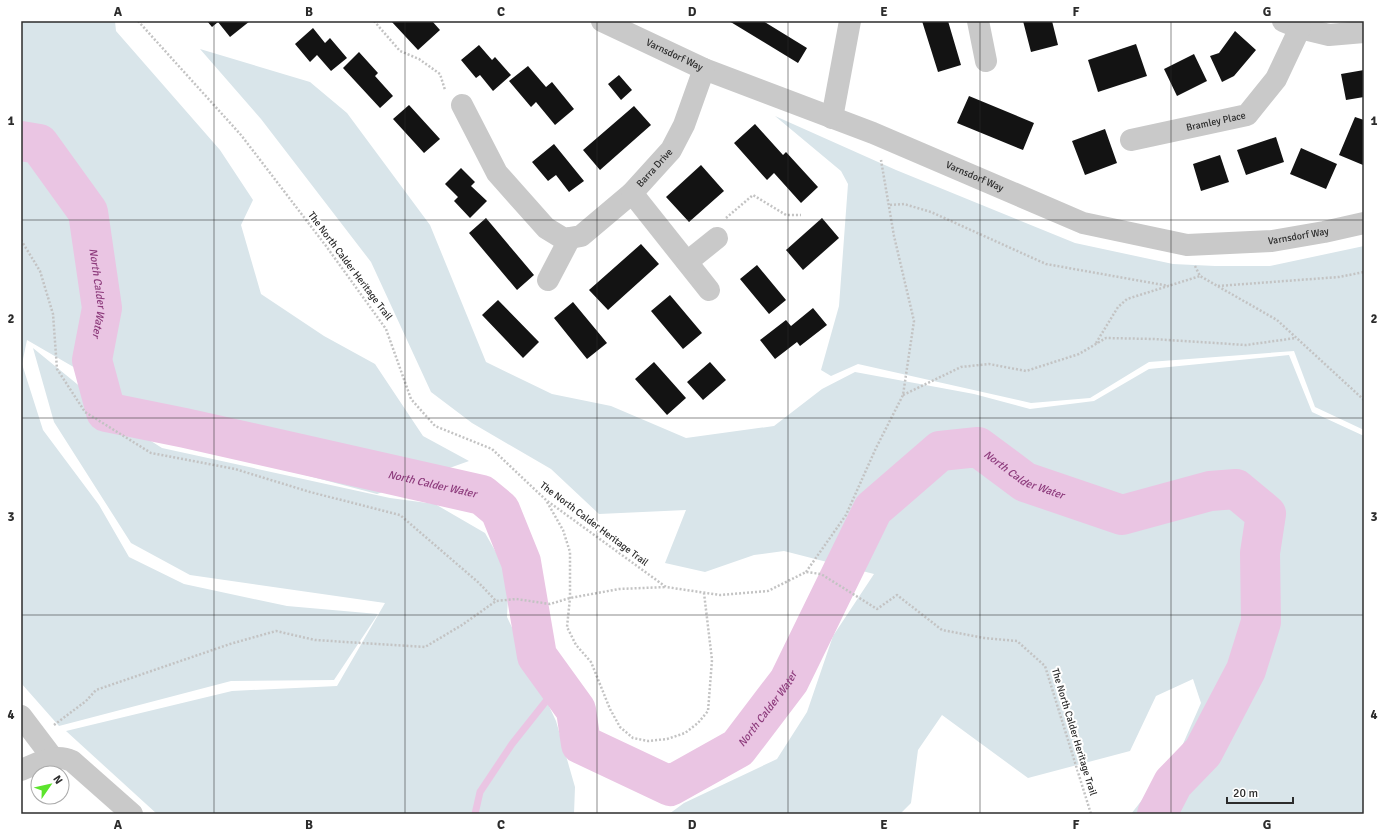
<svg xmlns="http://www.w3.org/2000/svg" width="1385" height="835" font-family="Signika,sans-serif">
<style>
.green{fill:#d9e5ea}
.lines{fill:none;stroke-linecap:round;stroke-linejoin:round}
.stream{stroke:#eac5e3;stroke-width:7}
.river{stroke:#eac5e3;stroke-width:40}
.building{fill:#131313}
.path{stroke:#c3c3c3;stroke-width:2.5;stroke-dasharray:2 2;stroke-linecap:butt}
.minor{stroke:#c9c9c9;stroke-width:22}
.grid{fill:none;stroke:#2c2c2c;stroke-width:1;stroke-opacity:0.55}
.labels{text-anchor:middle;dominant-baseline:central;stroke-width:4;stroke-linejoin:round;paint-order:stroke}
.street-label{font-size:10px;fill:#2c2c2c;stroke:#fff}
.water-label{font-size:11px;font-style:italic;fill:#8d3b7c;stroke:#fff}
.neatline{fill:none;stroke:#2c2c2c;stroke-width:1.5}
.grid-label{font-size:13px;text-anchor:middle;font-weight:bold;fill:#2c2c2c}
</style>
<rect width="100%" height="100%" fill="#fff"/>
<path class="green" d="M21,21H115L116,31L220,150L253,200L241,225L261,294L324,336L375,364L423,436L469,461L377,494L153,435L77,369L27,340L22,364L43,430L99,505L129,557L184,584L287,606L378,614L334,680L231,681L59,726L21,683Z
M200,49L310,82L347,113L430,225L486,362L552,394L611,406L686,438L774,426L822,389L855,372L974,394L1030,409L1094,401L1149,369L1289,355L1312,412L1364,436V814H1131L1179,753L1201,703L1193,679L1156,696L1130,751L1028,778L942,715L918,750L911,803L900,814H669L684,803L777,759L807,712L833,636L874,574L784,551L754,555L705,572L665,563L686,510L599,514L551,469L472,423L431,392L371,262L261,119Z
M775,116L896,170L1075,243L1173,264L1215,266H1270L1364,246V430L1315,407L1294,351L1149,362L1090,398L1031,403L858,364L831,376L821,370L839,306L848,184L841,171Z
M33,348L132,429L162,448L390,498L435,504L485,533L509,575L507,617L556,721L575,787L574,814H157L66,731L232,691L337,686L385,603L190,575L131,543L54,422Z"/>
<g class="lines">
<path class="stream" d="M475,814L480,792L512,744L558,686"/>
<path class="river" id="s1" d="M21,141L39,144L88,212L102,308L92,360L106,412L185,428L482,495L500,510L521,562L537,656L576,710L581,744L670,786L738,748L789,681L873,509L940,451L978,447L1025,482L1122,515L1210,491L1236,489L1266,514L1260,553L1261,622L1246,670L1203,752L1173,783L1157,814"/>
</g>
<path class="building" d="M207,21H250L230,37L218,22L212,27Z
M391,21H432L440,30L418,50Z
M729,21H763L807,48L798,63Z
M922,21H948L961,65L938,72Z
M1023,21H1052L1058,45L1031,52Z
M313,28L325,43L330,38L347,58L331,71L317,55L310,62L295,44Z
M1235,31L1256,50L1234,76L1222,82L1210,56L1219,53Z
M1136,44L1147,76L1098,92L1088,60Z
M479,45L492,60L495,57L511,75L493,91L480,75L476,78L461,60Z
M359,52L378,73L375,76L393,96L380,108L343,68Z
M1194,54L1207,81L1177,96L1164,69Z
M528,66L546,87L552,82L574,109L555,125L536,102L531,107L509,81Z
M1364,70V97L1346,100L1341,74Z
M619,75L632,90L621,100L608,84Z
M969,96L1034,123L1023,150L957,123Z
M409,105L440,139L424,153L393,119Z
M634,106L651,125L600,170L583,150Z
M1355,117L1364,120L1363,165L1339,155Z
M755,124L783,155L786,152L818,187L801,203L774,173L767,180L734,143Z
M1105,129L1117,163L1085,175L1072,141Z
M1276,137L1284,162L1246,175L1237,150Z
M554,144L584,181L569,192L556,175L548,181L532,162Z
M1301,148L1337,164L1326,189L1290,174Z
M1220,155L1229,182L1201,191L1193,164Z
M701,165L724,191L689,222L666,197Z
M461,168L475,182L471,186L487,201L470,218L454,201L458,197L445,184Z
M486,218L534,275L517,290L469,233Z
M822,218L839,238L803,270L786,250Z
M641,244L659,264L608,310L589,290Z
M757,265L786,300L769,314L740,279Z
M670,295L702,333L683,349L651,311Z
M498,300L539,342L523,358L482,315Z
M573,302L607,343L587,359L554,318Z
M813,308L827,325L800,346L797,342L775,359L760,340L786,320L791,326Z
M654,362L686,398L667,415L635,379Z
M710,362L726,380L703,400L687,382Z"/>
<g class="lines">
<path class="path" d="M138,21L241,135L326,246L386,329L411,399L435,426L492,449L546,500L666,587L720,595L768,591L806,572L821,574L877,609L897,595L942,630L984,638L1017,641L1045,666L1091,814
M374,21L400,51L419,59L440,74L445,90
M890,205L904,204L931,212L1046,264L1169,286
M726,218L753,195L786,215H801
M21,240L40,271L53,314L57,369L85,412L151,453L235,469L310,492L400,515L479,583L496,601
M1195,266L1200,276L1277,320L1364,400
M1218,286L1339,277L1364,272
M1096,343L1118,307L1127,299L1200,276
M903,395L961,367L989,364L1026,371L1079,354L1106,338L1153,339L1246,345L1296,338
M547,502L563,530L570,552V598L567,627L576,645L591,662L610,709L620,727L633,738L648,741L667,739L685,733L698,723L708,711L712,660L704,593
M806,572L846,515L876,448L903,395L914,321L894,236L881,160
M54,725L86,701L96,690L230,644L276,631L315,640L425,647L462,625L496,601L516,599L550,604L570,598L619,589L666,587"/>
<g class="minor">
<path id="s2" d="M602,21L704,69L873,133L1083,223L1187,245L1272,241L1324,232L1364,223"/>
<path d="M978,21L986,61"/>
<path d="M1283,21L1300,28L1329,35L1364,32"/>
<path id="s3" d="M462,105L497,173L546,228L564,239L581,236L632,193L671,150L684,125L704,69"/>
<path d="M832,118L850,21"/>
<path id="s4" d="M1131,140L1247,115L1276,79L1300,28"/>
<path d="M632,193L709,290"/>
<path d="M687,262L717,238"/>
<path d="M548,280L570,238"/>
<path d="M21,716L52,757"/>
<path d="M21,770C39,763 54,753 72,761L132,814"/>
</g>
</g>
<path class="grid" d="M214,21V814M405,21V814M597,21V814M788,21V814M980,21V814M1171,21V814M21,220H1364M21,418H1364M21,615H1364"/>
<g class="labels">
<g class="street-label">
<text stroke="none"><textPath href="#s2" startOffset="80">Varnsdorf Way</textPath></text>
<text stroke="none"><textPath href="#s4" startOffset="87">Bramley Place</textPath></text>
<text stroke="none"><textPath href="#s3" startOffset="289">Barra Drive</textPath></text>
<text stroke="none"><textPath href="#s2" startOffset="404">Varnsdorf Way</textPath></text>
<text stroke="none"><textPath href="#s2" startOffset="740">Varnsdorf Way</textPath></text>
<text transform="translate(350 266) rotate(53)">The North Calder Heritage Trail</text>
<text transform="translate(594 524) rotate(37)">The North Calder Heritage Trail</text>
<text transform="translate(1074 732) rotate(73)">The North Calder Heritage Trail</text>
</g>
<g class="water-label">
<text stroke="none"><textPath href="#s1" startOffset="184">North Calder Water</textPath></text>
<text stroke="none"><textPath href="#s1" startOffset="1600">North Calder Water</textPath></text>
<text stroke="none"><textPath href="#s1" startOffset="640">North Calder Water</textPath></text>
<text stroke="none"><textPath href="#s1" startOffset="1192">North Calder Water</textPath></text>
</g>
</g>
<rect width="1385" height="835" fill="none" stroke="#ffffff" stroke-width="44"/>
<g transform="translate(50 785) rotate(56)"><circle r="19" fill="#ffffff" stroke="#ababab"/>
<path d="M0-3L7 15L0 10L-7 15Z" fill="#5ce42d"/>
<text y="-6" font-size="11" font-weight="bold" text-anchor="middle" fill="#2c2c2c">N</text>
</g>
<path d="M1227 797v6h66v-6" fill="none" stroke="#2c2c2c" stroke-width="2"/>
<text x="1233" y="797" font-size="12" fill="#2c2c2c" stroke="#ffffff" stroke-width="3" paint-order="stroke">20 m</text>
<rect x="22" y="22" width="1341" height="791" class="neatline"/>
<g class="grid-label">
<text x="118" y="16">A</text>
<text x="309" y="16">B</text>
<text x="501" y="16">C</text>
<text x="692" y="16">D</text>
<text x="884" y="16">E</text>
<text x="1076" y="16">F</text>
<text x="1267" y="16">G</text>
<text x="11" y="125">1</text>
<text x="1374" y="125">1</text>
<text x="11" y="323">2</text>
<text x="1374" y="323">2</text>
<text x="11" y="521">3</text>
<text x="1374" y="521">3</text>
<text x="11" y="719">4</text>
<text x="1374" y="719">4</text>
<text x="118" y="829">A</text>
<text x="309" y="829">B</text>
<text x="501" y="829">C</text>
<text x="692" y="829">D</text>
<text x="884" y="829">E</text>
<text x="1076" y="829">F</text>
<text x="1267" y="829">G</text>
</g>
</svg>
